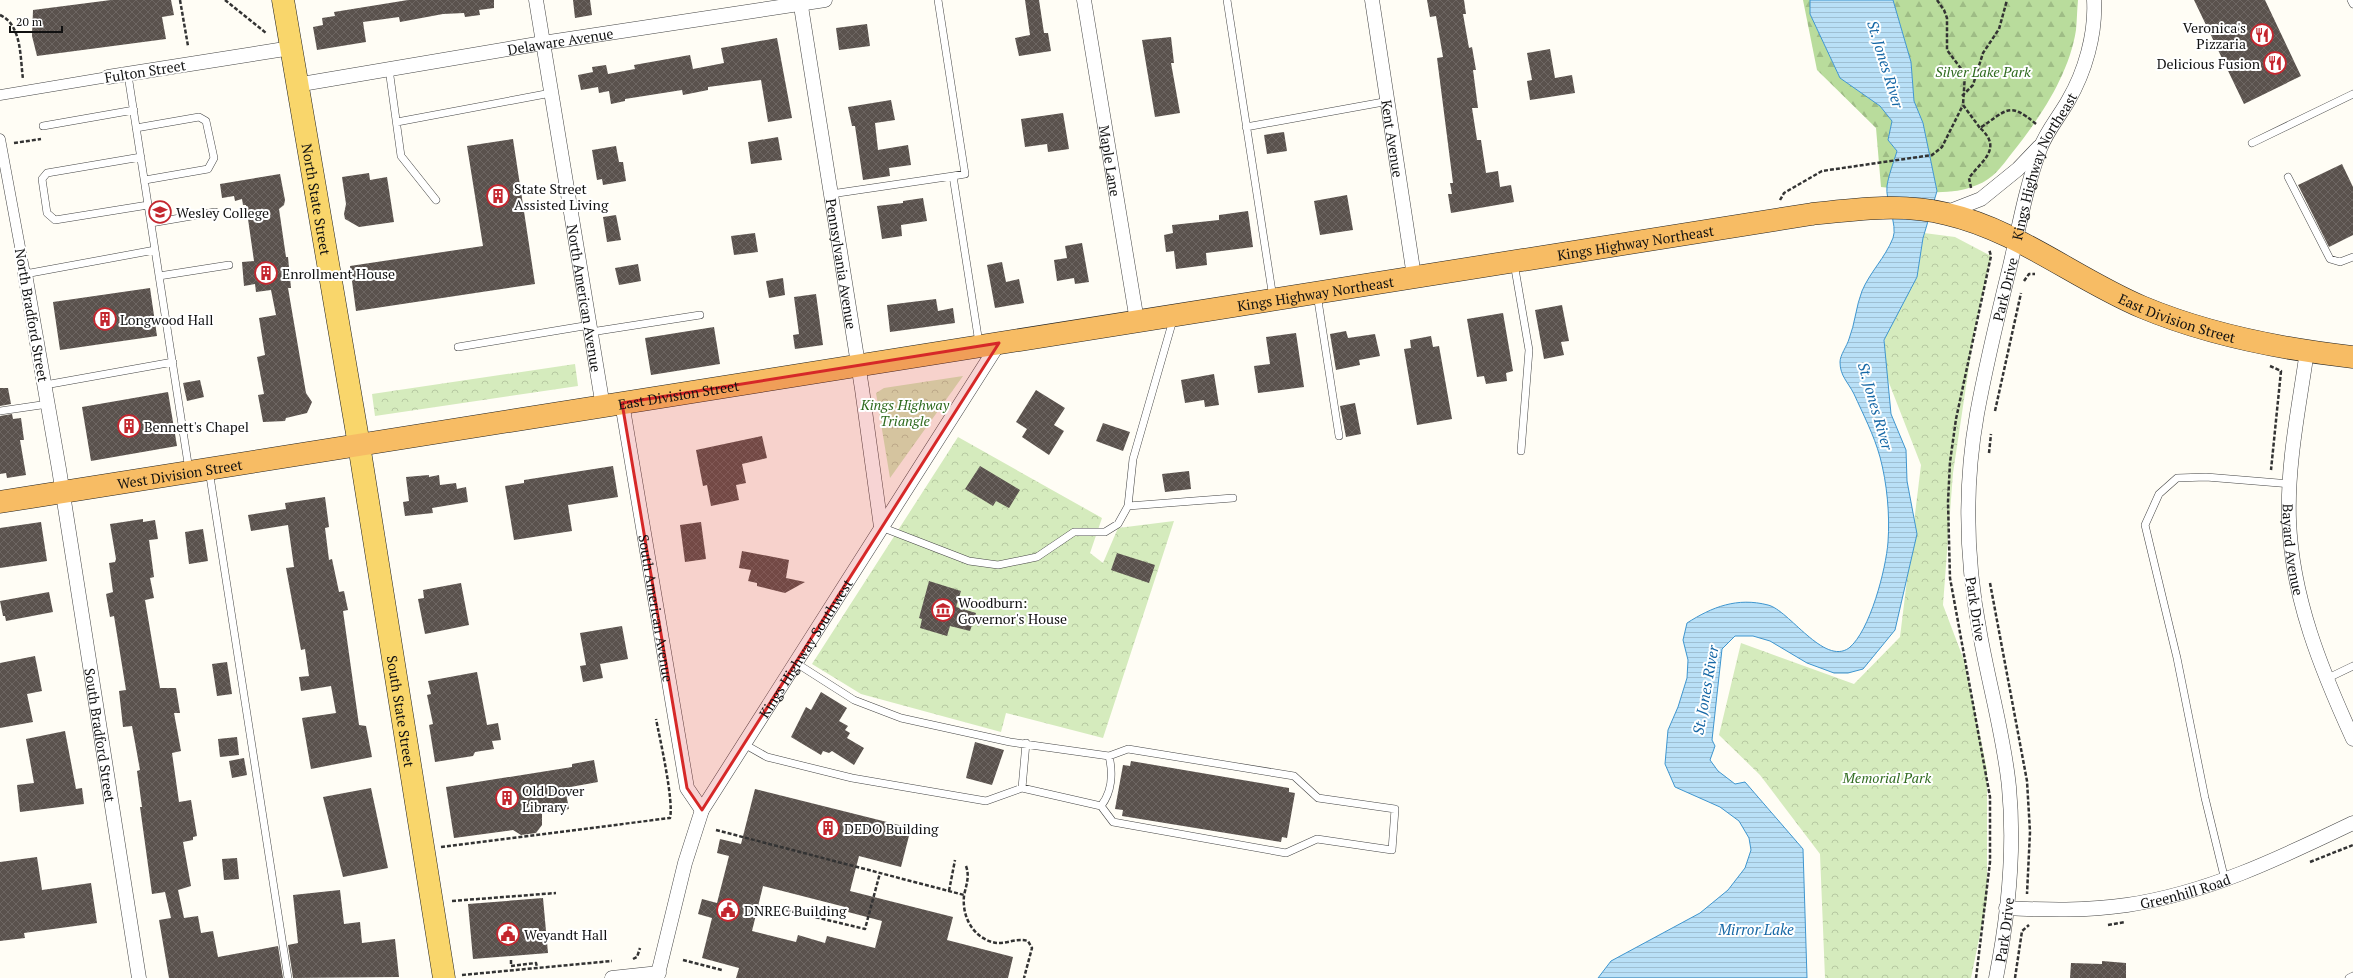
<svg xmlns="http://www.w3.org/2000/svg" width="2353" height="978" font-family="'PT Serif',serif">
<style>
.forest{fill:url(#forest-firs)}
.park{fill:url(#park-crowns)}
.water{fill:url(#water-rules);stroke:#3f96cf}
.building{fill:url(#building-cross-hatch);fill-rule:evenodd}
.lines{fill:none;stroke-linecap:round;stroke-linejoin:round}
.service-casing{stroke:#444;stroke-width:8}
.pedestrian-casing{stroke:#444;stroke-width:11}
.minor-casing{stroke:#444;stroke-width:15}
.primary-casing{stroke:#222;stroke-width:23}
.trunk-casing{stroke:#222;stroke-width:23}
.path{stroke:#333;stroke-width:2.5;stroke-dasharray:4 2;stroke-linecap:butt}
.service{stroke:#fff;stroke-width:7}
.pedestrian{stroke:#fff;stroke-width:10}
.minor{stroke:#fff;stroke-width:14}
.primary{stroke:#f9d66b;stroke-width:22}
.trunk{stroke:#f7bc64;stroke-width:22}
.marked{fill:#d62828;fill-opacity:0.2;stroke:#d62828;stroke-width:3;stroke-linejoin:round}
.labels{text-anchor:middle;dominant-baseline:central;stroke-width:4;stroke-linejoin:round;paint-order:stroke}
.poi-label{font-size:14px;fill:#111;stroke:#fff;text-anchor:start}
.street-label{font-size:14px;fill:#111;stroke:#fff}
.park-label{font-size:14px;font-style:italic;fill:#2f6b1f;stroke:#fff}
.water-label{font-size:15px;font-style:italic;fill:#1768a6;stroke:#fff}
</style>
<defs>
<pattern id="forest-firs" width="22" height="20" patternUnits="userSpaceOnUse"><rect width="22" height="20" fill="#b9dc9c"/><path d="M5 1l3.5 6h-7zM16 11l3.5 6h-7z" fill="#9ebc85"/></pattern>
<pattern id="park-crowns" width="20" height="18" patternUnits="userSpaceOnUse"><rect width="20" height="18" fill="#d5ebbd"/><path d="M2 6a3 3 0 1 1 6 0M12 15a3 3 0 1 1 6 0" fill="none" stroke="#b6c8a1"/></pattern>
<pattern id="water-rules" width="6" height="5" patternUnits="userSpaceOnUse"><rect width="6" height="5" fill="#b9e0f7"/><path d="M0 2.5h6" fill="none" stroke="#9ebfd3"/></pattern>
<pattern id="building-cross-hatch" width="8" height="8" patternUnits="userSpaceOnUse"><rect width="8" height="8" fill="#5a524d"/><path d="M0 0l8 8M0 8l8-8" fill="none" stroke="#6d6662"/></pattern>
</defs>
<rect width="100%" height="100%" fill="#fffdf5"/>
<path class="forest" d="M1803,0H1810V14L1840,78L1880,106L1892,121L1888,140L1897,151L1887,186L1937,191L1923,123L1914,101L1911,62L1893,0H2078C2077,10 2077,20 2076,30C2069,75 2040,118 2012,153C2002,166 1993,179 1977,185C1946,198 1914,190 1881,187L1876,128L1817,70Z"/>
<path class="park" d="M1924,233L1955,237L1991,256L1974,333L1953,473L1943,605L1965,663L1987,770V900L1971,978H1825L1820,854L1760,775L1719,735L1741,643L1854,684L1900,637L1921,465L1884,370L1885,332L1917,277Z
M575,364L578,386L375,416L372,394Z
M963,376L890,478L876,393L884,388Z
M958,437L1102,518L1090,553L1103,563L1118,528L1174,521L1103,738L1006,713L1001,732L861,694L812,664Z"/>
<path class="water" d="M1810,0H1893L1911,62L1914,101L1923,123L1937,191L1923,238L1917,277L1884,340L1891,414L1906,450L1907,481L1917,534L1895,630L1863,669L1848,673H1834L1807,663L1770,641L1753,636H1735L1722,649L1712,740L1715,746L1710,760L1718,771L1735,784L1745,782L1803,849L1807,978H1598L1611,961L1700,913L1728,890L1745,868L1751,850L1749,838L1739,821L1720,807L1675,787L1665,764L1668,730L1678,707L1687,678L1688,660L1683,640L1687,623C1712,607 1737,597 1768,605C1789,610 1824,666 1849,648C1870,631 1886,569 1888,542C1890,515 1887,483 1880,457C1874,435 1863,414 1854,394C1848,382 1840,376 1840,362C1840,355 1847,346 1849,339C1855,324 1856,306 1862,291C1870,272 1885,258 1893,238C1898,225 1885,200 1887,186C1888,177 1894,161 1897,151L1888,140L1892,121L1880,106L1840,78L1810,14Z"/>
<path class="building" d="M111,0H171L174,15L162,17L166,39L37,56L32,36L33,10Z
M408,0H494V8L479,10L480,15L465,17L464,13L443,14L400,22L399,17L363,22L366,42L317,50L313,27L323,25L322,18L335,16L334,12Z
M573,0H590L592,15L575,18Z
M1025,0H1039L1044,33H1048L1051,51L1019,56L1015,38L1030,35Z
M1427,0H1464L1466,14H1463L1469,48L1472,47L1476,70H1473L1478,108H1472L1477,140H1481L1486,173L1498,171L1500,187L1511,185L1514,202L1451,213L1448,194H1452L1450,183H1453L1437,58L1443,57L1436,16L1430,17Z
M2194,0H2265L2301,76L2244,104Z
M867,24L870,46L839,50L836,28Z
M1171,37L1174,63H1171L1180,113L1155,117L1142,40Z
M777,38L792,118L768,122L761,80L708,87V90L683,95L682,90L625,99V101L611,104L609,91L599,93L598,87L581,90L578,75L593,72L592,67L606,65L608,74L635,69L634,65L690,55L693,69L724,63L721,48Z
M1550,49L1555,78L1572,75L1575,93L1530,100L1527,81L1532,80L1527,53Z
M891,100L895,120L875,123L878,150L908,145L911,165L889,168L890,176L863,180L855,126H852L848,107Z
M1063,113L1069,149L1048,152L1047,144L1025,147L1021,119Z
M1284,132L1287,151L1267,154L1264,135Z
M778,137L782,160L751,164L748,142Z
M513,139L535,284L356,311L350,266L483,246L467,146Z
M616,146L619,162H623L626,181L603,185L602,179L597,180L592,150Z
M2342,164L2353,187V235L2329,247L2298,185Z
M369,173L370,180L387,177L394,222L359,227L345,219L344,214L346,204L342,177Z
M280,174L285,200L284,205L279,209L286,257H288L291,288H288L306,393L312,402L307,413L286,418L285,421L263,422L258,395L264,394L257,357L265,355L259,318L276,315L271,290L256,292L255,284L244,286L242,262L254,261L246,205H243L242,199L235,201L234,196L222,198L220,184Z
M1347,195L1353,230L1320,235L1314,201Z
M923,198L927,221L901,225L902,236L882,239L877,206L903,203V201Z
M1248,211L1253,247L1206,253L1207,265L1176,269L1174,251L1166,252L1164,235L1173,233L1172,225L1219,220V215Z
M616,215L621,240L607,242L603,217Z
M755,233L758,252L734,255L731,236Z
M1082,243L1089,282L1075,284L1074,278L1057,281L1054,260L1067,258L1065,246Z
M1002,262L1006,282L1019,279L1024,303L995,308L987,265Z
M638,264L641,281L619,285L615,268Z
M783,278L785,295L769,298L766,281Z
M150,288L157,336L60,350L53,302Z
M816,294L823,345L795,349L793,335L799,334L794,297Z
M936,299L938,311L953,308L955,323L890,332L887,305Z
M1562,305L1569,341L1561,342L1564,355L1544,359L1535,310Z
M1503,313L1513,371L1506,373L1507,381L1486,384L1484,376L1477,377L1467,319Z
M714,327L720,364L651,375L645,338Z
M1346,331L1348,338L1375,334L1380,356L1359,360L1360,365L1336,370L1330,334Z
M1296,333L1304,387L1258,393L1254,366L1270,364L1266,337Z
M1431,336L1433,347L1439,346L1452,419L1417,425L1404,349L1411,348L1410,340Z
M1214,374L1219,405L1205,407L1204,400L1185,403L1181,380Z
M200,380L204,397L187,401L183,383Z
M0,388H8L11,404L0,406Z
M1036,390L1065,408L1054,425L1064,431L1049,455L1022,437L1027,429L1016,422Z
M168,392L177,446L91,461L82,407Z
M1355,403L1361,434L1346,437L1340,406Z
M12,414L13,419L21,418L24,440H20L26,475L7,478L6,473L0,474V416Z
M1103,423L1130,432L1123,451L1096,441Z
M762,436L767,458L742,464L746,483L736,485L739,500L711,506L707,485L703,486L696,450Z
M613,466L618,497L568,505L572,531L514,540L505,486L524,483V480Z
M980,466L1020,490L1009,508L996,501L993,506L965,489Z
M1189,471L1191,489L1165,492L1162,474Z
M429,475V477L439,475L440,485L456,483L457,489L466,487L468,502L432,508L433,513L405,516L403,502L409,501L406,477Z
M325,497L329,527L325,528L329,560L332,559L339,592L344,591L348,610L343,611L359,725L366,726L372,757L311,769L302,718L336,713L331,686L301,691L299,677L309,676L305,649L301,650L286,568L294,567L288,525L251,531L248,515L286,509L285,503Z
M143,519V522L155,520L158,539L149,540L154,577L150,578L154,598L145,600L160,688H176L180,713H174L181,751L172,753L179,802L191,800L197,836L193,837V840L183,842L191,886L178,890L184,918L198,916L201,933L213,931L218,957L278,946L283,978H169L159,920L171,918L165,892L152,894L140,807H142L137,771L140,770L132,726L123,727L119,691L126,690L114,616L110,617L106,594L113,592L109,563L115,562L116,559L110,524Z
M41,522L47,561L0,568V528Z
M701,522L706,559L685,562L680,525Z
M203,529L208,561L189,564L185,532Z
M742,551L789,560L786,578L805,582L785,593L757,586V583L748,581L751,570L739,568Z
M1117,553L1155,565L1149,583L1111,570Z
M929,581L961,591L956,607L976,613L970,631L950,626L947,636L920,628L922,619L919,618Z
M461,583L469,625L425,634L418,599L424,598L423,590Z
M49,592L53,612L6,621L5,616H3L0,601Z
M622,626L628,659L600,664L603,678L583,682L580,666L586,665L580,633Z
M35,656L42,691L27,694L33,722L0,728V663Z
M227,662L232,694L217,696L212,664Z
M477,672L487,725L498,723L501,740L492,741L494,749L475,752L473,756L435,762L429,725L433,724L427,695L431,694L428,681Z
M821,692L847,708L839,721L848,726L845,730L850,733L847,738L864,748L854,765L832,751L829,753L823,751L821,755L791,737L806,707L811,710Z
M65,731L76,789L82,788L84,804L20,812L17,785L34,783L26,739Z
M237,737L239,755L220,757L218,739Z
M975,742L1004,750L992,785L966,778Z
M244,758L247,775L232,778L229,761Z
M594,760L598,782L565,788L569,809L542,814V825L536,833L521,835L513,830L454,838L446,787L572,767V764Z
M1131,761L1289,788V792L1295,793L1287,838L1282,837L1281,842L1122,816L1123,810L1115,809L1123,765L1130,766Z
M371,788L388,868L343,877L323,797Z
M755,789L911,828L901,867L859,856L850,891L953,917L947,940L1013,957L1008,978H736L739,968L702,958L712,918L698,914L702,899L717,903L729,856L717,853L720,839L741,844ZM763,886L849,908L848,912L882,921L875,948L827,936L825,943L798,935L796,942L752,931Z
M37,857L42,890L91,883L97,923L24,933L25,938L0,941V862Z
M237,858L239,879L224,880L222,859Z
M340,890L344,924L360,922L362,943L395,939L399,977L293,978L288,945L298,943L293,895Z
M543,898L548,953L473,959L468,904Z
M2102,961L2126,963V978H2070L2071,963L2102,964Z"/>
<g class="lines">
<g class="service-casing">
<path id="service" d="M938,0L965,174L953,176L979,343
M1227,0L1273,298
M2351,0L2353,4
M389,69L401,156L436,200
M128,75L189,470
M397,122L551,93
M43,126L134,110
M1246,127L1389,101
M136,128L199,117L206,121L214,158L208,169L145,180
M2252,143L2353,94
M141,157L47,173L42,179L47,213L55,220L148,205
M2288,177L2330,259L2340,262L2353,257
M831,194L953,176
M151,223L215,212
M1514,263L1529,350L1521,451
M25,274L155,250
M159,276L229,265
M1317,294L1339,436
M591,332L700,315
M458,347L590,325
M45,385L173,362
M0,411L48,404
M209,470L288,978
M1128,506L1233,498
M881,527L969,561L998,565L1037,557L1074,532H1105L1118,524L1128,506L1133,459L1173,320
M2326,679L2353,666
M744,744L767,757L852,778L986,801L1022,788L1101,806L1113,822L1286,853L1317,839L1392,850L1395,809L1318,798L1294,776L1128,749L1109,756L1010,742L901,718L854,700L796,663
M1022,788L1026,743
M1101,806C1112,792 1113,773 1109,756
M2225,880L2205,798L2177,658L2145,525L2159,494L2177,478L2206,477L2290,484
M2349,978L2353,976"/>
</g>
<g class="pedestrian-casing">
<path id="pedestrian" d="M0,95L108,77
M0,139L25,274"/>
</g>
<g class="minor-casing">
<g id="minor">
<path id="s1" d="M536,0L603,407"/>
<path id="s2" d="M800,0L862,389L881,527"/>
<path id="s3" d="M1084,0L1137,321"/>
<path id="s4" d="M1372,0L1414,276"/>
<path d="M108,77L291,48"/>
<path id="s5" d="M296,85L543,43L825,0"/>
<path d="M1945,213L1981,199L2018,169L2039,147"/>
<path id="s6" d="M25,274L59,469L139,978"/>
<path id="s7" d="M2307,351C2299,407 2287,464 2289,520C2292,598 2321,669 2353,739"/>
<path id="s8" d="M622,403L687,788L702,810"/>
<path id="s9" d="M2006,908C2046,910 2086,911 2127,905C2208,893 2280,858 2353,823"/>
<path d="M612,978L659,973"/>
<path id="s10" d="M657,978L685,863L702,810L999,343"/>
<path id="s11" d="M1996,978C2008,917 2015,850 2009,787C2004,736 1989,685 1980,634C1966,561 1964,487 1977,414C1986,364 1998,315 2010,266C2019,227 2026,187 2040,149C2046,132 2059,117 2068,101C2085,72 2096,34 2094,0"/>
</g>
</g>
<g class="primary-casing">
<g id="primary">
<path id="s12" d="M283,0L359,445L444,978"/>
</g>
</g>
<g class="trunk-casing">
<g id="trunk">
<path id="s13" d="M0,502C604,406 1208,310 1812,214C1856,209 1903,203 1947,214C2017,230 2076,279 2142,307C2209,335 2281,349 2353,357"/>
</g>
</g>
<path class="path" d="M180,0L188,46
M225,0L266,33
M1937,0L1944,10L1947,18V50L1965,74L1963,105L1980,128
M0,15C22,25 20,57 23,79
M1962,96L1973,85L1983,53L1999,29L2007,0
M14,143L41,139
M1971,188L1969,178C1980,162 2004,149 1980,128C2007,110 2009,101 2036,124
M1780,200L1784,193L1822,171L1932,155L1942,147L1963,105
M2024,281L2029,274H2035
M2270,366L2281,371L2271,470
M1995,411L2021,293
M1989,453L1991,434
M1990,583L2027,781L2030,832L2027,894
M716,830L964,895
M441,847L670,818C674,801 660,739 656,719
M2310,862L2353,845
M966,866C970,877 966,885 964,896C962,916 972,936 992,942C1005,946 1015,937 1028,941L1032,948L1024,978
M949,891L955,860
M452,901L556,893
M769,906L865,929L880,873
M2108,925L2125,922
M633,959L637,957L640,948
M511,960V966L536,963L537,967
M683,960L722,970
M462,975L612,961
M1976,978L1990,862V797L1950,578L1948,502L1950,462L1956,419L1991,256L1989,249
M2015,978L2022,931L2029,925"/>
<use href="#service" class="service"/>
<use href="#pedestrian" class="pedestrian"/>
<use href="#minor" class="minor"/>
<use href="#primary" class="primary"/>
<use href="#trunk" class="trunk"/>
</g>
<path class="marked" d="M999,343L702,810L687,788L622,403Z"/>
<defs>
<g id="restaurant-ring" transform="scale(1.15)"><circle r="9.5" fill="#fff" stroke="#c4262e" stroke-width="1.5"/><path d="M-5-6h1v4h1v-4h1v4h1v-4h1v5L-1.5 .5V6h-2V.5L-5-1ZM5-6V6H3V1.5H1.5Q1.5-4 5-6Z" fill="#c4262e"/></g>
<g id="building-ring" transform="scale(1.15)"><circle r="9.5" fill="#fff" stroke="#c4262e" stroke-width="1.5"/><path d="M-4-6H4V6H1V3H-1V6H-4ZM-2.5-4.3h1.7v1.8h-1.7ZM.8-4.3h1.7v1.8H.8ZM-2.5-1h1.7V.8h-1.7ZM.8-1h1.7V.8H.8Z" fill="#c4262e"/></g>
<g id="university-ring" transform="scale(1.15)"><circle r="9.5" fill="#fff" stroke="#c4262e" stroke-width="1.5"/><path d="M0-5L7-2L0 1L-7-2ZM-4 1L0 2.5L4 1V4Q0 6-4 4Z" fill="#c4262e"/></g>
<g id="museum-ring" transform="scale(1.15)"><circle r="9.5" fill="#fff" stroke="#c4262e" stroke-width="1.5"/><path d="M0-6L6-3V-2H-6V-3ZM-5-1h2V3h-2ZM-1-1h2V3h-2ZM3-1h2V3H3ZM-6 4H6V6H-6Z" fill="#c4262e"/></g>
<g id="civic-ring" transform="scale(1.15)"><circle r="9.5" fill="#fff" stroke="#c4262e" stroke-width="1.5"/><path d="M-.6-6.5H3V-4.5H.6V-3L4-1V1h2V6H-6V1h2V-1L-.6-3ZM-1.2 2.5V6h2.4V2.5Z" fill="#c4262e"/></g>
</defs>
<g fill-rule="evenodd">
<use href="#restaurant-ring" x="2262" y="35"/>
<use href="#restaurant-ring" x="2275" y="63"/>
<use href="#building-ring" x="498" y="196"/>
<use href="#university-ring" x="160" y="212"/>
<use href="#building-ring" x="266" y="273"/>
<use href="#building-ring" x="105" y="319"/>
<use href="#building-ring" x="129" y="426"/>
<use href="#museum-ring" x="943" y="610"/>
<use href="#building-ring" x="507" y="798"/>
<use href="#building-ring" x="828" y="828"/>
<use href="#civic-ring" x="728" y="910"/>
<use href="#civic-ring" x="508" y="934"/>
</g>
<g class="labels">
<g class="poi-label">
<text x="2246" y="27" text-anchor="end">Veronica's<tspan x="2246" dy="16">Pizzaria</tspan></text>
<text x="2260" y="63" text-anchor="end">Delicious Fusion</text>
<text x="514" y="188">State Street<tspan x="514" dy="16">Assisted Living</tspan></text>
<text x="176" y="212">Wesley College</text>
<text x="282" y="273">Enrollment House</text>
<text x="120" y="319">Longwood Hall</text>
<text x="144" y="426">Bennett's Chapel</text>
<text x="958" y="602">Woodburn:<tspan x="958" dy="16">Governor's House</tspan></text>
<text x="522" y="790">Old Dover<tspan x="522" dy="16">Library</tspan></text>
<text x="844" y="828">DEDO Building</text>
<text x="744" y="910">DNREC Building</text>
<text x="524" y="934">Weyandt Hall</text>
</g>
<g class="street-label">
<text stroke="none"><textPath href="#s5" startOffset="268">Delaware Avenue</textPath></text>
<text transform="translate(145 71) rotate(-9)">Fulton Street</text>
<text stroke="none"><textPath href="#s4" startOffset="140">Kent Avenue</textPath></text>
<text stroke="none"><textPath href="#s3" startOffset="163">Maple Lane</textPath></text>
<text stroke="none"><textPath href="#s11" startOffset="827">Kings Highway Northeast</textPath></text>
<text stroke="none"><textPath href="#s12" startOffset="202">North State Street</textPath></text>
<text stroke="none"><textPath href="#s13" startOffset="1656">Kings Highway Northeast</textPath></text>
<text stroke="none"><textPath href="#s2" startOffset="267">Pennsylvania Avenue</textPath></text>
<text stroke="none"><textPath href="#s11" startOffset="697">Park Drive</textPath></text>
<text stroke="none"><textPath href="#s13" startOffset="1332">Kings Highway Northeast</textPath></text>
<text stroke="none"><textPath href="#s1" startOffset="302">North American Avenue</textPath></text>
<text transform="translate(32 315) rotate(80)">North Bradford Street</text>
<text stroke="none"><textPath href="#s13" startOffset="2224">East Division Street</textPath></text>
<text stroke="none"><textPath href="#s13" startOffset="687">East Division Street</textPath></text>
<text stroke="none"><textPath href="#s13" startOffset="182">West Division Street</textPath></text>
<text stroke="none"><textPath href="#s7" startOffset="200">Bayard Avenue</textPath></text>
<text stroke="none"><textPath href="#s8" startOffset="208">South American Avenue</textPath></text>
<text transform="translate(1976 609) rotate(81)">Park Drive</text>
<text stroke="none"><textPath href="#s10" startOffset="366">Kings Highway Southwest</textPath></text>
<text stroke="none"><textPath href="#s12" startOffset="721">South State Street</textPath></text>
<text stroke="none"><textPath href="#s6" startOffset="467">South Bradford Street</textPath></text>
<text stroke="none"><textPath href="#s9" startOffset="181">Greenhill Road</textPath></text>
<text stroke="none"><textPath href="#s11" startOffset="49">Park Drive</textPath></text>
</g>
<g class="park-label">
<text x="1983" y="71">Silver Lake Park</text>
<text x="905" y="404">Kings Highway<tspan x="905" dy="16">Triangle</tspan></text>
<text x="1887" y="777">Memorial Park</text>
</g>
<g class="water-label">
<text transform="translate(1886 64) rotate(73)">St. Jones River</text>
<text transform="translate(1876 406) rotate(74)">St. Jones River</text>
<text transform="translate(1705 690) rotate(-80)">St. Jones River</text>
<text x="1756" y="929">Mirror Lake</text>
</g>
</g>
<path d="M10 26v6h52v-6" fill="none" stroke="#111111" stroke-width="2"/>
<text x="16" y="26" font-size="12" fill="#111111" stroke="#ffffff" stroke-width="3" paint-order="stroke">20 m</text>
</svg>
